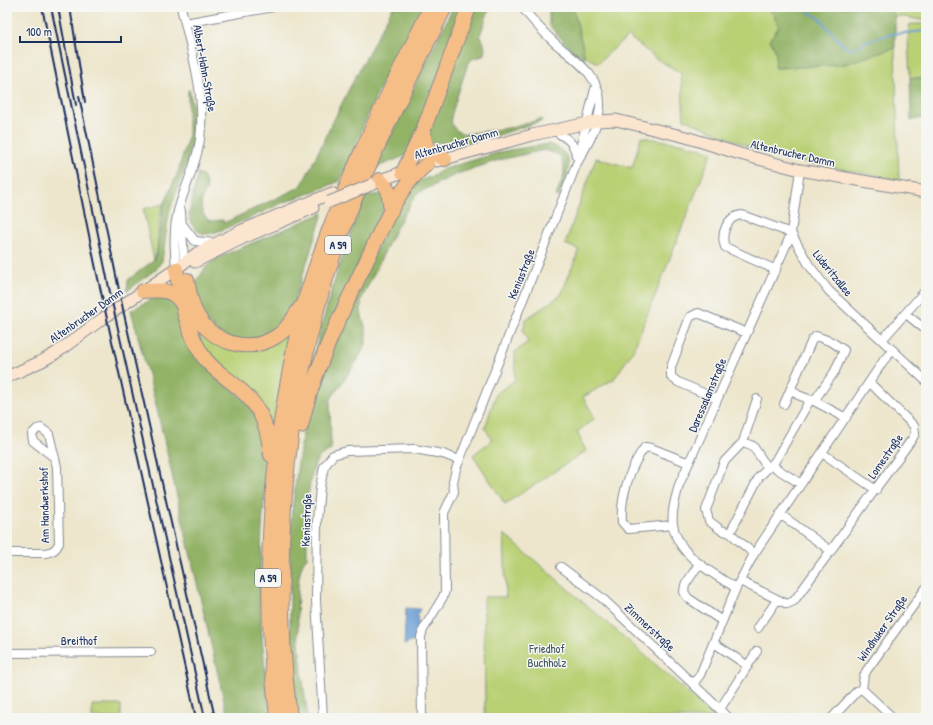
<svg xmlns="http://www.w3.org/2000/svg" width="933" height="725" font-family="'Patrick Hand',sans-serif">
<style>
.green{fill:#b9d075;stroke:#6a806a}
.forest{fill:#92b266;stroke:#567062}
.water{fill:#6a9ed6;stroke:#42669a}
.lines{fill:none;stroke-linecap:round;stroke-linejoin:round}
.stream{stroke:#6a9ed6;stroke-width:2}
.street-casing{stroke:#848a95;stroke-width:10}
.secondary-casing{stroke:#848a95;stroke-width:13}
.highway-casing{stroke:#848a95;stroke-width:16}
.street{stroke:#fff;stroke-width:8}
.secondary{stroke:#fbe5cf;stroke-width:11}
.highway{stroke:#f6be87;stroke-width:14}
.rail{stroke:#1b2f5e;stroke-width:2}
.secondary-bridge-casing{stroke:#848a95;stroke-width:13;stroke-linecap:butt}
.secondary-bridge{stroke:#fbe5cf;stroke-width:11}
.labels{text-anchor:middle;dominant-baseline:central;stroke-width:3;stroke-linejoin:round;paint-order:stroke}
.shield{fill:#f6f6f2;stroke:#5d6b8a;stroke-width:1}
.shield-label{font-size:11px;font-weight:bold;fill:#1b2f5e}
.street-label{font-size:12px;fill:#1b2f5e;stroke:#f6f6f2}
.park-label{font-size:12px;fill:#425764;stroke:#f6f6f2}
</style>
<rect width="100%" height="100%" fill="#f6f6f2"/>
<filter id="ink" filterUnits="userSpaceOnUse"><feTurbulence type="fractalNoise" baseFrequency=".025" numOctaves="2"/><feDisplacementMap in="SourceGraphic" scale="8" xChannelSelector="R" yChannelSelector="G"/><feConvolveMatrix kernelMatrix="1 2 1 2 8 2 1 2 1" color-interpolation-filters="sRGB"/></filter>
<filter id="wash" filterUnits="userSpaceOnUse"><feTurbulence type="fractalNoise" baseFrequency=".012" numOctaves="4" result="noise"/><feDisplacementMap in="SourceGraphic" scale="16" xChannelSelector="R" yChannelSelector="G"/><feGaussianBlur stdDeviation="0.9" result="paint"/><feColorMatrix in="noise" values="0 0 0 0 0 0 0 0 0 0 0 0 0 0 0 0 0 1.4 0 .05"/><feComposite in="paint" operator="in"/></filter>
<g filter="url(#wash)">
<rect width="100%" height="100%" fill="#ede6cc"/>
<path class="green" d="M573,7H766L773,14L779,27L770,39L777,53L776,68L841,65L895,48L899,180L771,156L684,119L681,73L657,59L628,36L598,63L585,57Z
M891,7H926V21L899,16L895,18Z
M910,24H926V78H910L908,39Z
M641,137L685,144L712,152L633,351L614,379L583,397L595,418L577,432L586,451L505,504L473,455L492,440L485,428L496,394L515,380V352L528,342L523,330L526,319L561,295L579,250L565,244L596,158L632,168Z
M164,204C155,221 161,243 154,260L143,209Z
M191,314L292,326L272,431L206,355Z
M504,534L676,682L715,718H485L484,597H506Z
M92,705H121V718H92Z"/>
<path class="forest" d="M393,7H422L378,92L340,181C321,189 302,196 282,203C268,209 217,235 205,234C195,232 190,223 189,214L198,173L204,177L207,189C199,200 199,213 210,221L223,220L224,223L300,187L303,183L349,89Z
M453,7H465L407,155L375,168Z
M472,7H490L480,35C484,43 487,48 483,56L472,59L467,66C465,74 450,115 451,120C452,128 457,132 465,134L515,127L541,119L542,121L458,148L438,142L428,145L427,127Z
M549,7H573L585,57L573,52L549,25Z
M766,7H891L895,18V48L841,65L775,68L776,53L770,39L779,27L773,14Z
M910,78H926V117L911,121Z
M189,89L193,106V138L188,159L169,213L162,261L156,269L127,291L128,280L154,260L157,253L163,207L178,172L188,137V90Z
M548,144C580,154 567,174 559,197L556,196C562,179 569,172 559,155L544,150L499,160L457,174L416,194L396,228L361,300V313L366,330V344L356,363L330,400L331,450C324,453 318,457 315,464C305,490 307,530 307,558C287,572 304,692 308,718H298L293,681L290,623V528L298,462L305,421L317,379L393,214L414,182L433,176L444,169L504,151Z
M383,194L386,204L304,401C318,331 338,262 365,196Z
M323,213L289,317L275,334L241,343L216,331L200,311L194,284L207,266L217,258Z
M162,294H167L229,385L259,417L267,460L262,527L260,578L261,626L270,718H228L156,405L131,310Z"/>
<path class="water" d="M406,608L420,609L417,615L418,623L415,640L404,645Z"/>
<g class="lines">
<path class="stream" d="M800,7L819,18L843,45L849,49H853L869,40L892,34L926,31"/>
</g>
</g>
<g filter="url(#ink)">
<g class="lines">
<g class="street-casing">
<path id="street" d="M185,23L273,7
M553,130C565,137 575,142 576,156
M578,157L595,89
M181,211L184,262
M182,224L195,241L214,243
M791,233L809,265L829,291L926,381
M176,269C175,251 173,233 177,215C183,189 197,165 200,139C206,96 191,49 181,7
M776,270L725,247C720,234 727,216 742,215L791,233
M906,314L926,330
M882,340L926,290
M717,399L678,382L671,377V367L688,322L690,317L698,313L747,333
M757,399L743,442L724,462L706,510L709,521L721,530L730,533L759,477L775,461L810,400
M814,401L798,395L791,388L812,340L816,336L832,342L844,350L835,371L814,401L846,418
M784,404L791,388
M743,442L753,446L767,467
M822,453L876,490
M771,465L801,484
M780,514L831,551
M673,525L628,529L622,522C620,498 630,466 645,447L651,448L689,463
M730,533L754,554
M7,553H45C52,552 56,550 59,543L57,467L49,434L41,428L37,429L32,434L33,441L55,458
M699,564L685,585L684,592L688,598L722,621
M561,567L602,598L729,718
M740,581L787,604L794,601L912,439L915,434L914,426L870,383
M736,588C713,573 676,555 673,524C671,511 676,497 679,485L788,241L791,233L800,170
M758,628L777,600
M714,643L748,666
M7,653L151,652
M693,684L700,675L736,588L754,554L884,360L893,350
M862,689L893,718
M720,709L757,651
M323,718L316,601L317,521L320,487L324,467L333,455L347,451L414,449L443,454L459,460
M422,718L421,637L423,630L443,597L445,591L444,513L454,492L453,482L456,469L577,163C587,146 598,127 600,107C602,76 575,60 555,43C543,32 532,20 522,7
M832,718L857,691L862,689L864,676L867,670L926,588"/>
</g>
<g class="secondary-casing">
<path id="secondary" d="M437,161L532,135L597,121L616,120L686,137L740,154L800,170L926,192
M373,184L380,180L409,170
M195,262L243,238L313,208
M7,377L42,361L56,353L102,319L176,269L197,253L240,231L332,193"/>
</g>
<g class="highway-casing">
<path id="highway" d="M423,131C426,150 428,152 445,159
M403,172L423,131L469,7
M380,180L388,189L391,211
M176,269C181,300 186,330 203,356C210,367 220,373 230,381C259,403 267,420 271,455
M187,280C189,291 191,303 196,313C211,343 248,355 277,336C287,330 293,318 300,308
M143,291C160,290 173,288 182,304
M301,426C314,369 340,316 365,264C382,229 396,189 427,164
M277,718C265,610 266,510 284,403C290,368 296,332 306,297C337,196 384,101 431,7
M290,718C269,547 286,373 349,213C377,143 412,75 445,7"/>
</g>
<use href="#street" class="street"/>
<use href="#secondary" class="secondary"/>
<use href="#highway" class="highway"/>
<path class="rail" d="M42,7L97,274L196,718
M51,7L112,302L205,718
M58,7L76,105
M70,7L85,102
M79,96L124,314L215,718"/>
<g class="secondary-bridge-casing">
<path id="secondary-bridge" d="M329,202L371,185"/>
</g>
<use href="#secondary-bridge" class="secondary-bridge"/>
</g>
</g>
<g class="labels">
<g class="shield">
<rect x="325" y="236" width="26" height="18" rx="3"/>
<rect x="255" y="569" width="26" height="18" rx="3"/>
</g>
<g class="shield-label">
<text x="338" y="245">A 59</text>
<text x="268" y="578">A 59</text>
</g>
<g class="street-label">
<text transform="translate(205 68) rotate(80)">Albert-Hahn-Straße</text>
<text transform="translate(456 143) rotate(-16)">Altenbrucher Damm</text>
<text transform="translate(793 153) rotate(13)">Altenbrucher Damm</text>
<text transform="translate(833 273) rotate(51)">Lüderitzallee</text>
<text transform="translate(521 274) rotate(-68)">Keniastraße</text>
<text transform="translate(86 315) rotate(-35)">Altenbrucher Damm</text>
<text transform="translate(707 395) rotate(-67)">Daressalamstraße</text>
<text transform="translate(885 456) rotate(-55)">Lomestraße</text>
<text transform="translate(44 505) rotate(-91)">Am Handwerkshof</text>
<text transform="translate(306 520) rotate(-88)">Keniastraße</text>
<text transform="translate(650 627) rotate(43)">Zimmerstraße</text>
<text transform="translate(882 628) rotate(-55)">Windhuker Straße</text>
<text x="79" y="640">Breithof</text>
</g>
<g class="park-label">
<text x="547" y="648">Friedhof<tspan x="547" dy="14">Buchholz</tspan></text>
</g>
</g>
<rect width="933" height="725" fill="none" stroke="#f6f6f2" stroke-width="24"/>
<path d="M20 36v6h101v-6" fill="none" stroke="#1b2f5e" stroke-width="2"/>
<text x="26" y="36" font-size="12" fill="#1b2f5e" stroke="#f6f6f2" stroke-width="3" paint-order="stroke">100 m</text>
</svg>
